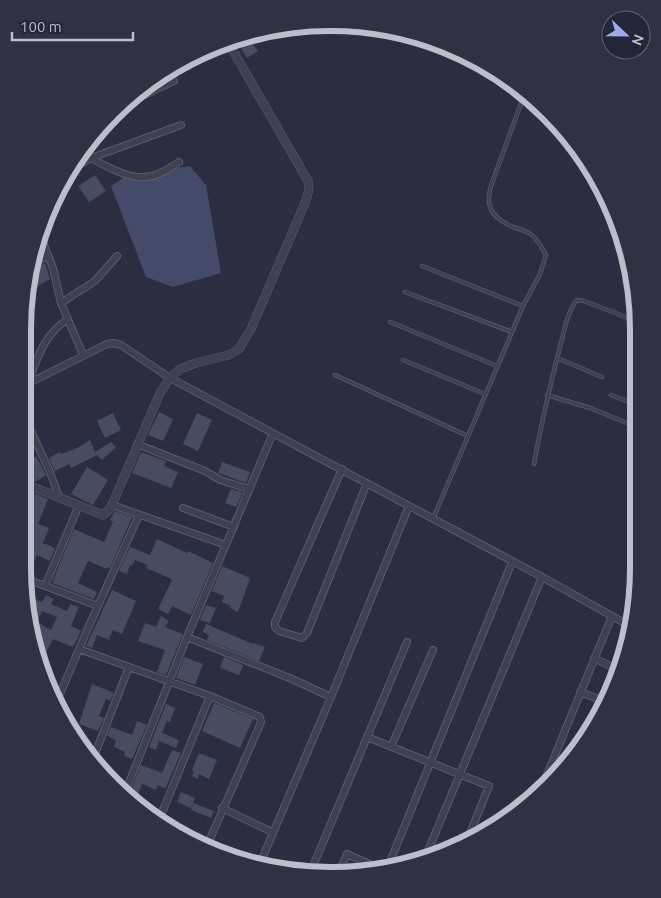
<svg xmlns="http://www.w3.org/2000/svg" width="661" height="898" font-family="Ubuntu,sans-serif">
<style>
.water{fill:#444a69}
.building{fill:#474c60;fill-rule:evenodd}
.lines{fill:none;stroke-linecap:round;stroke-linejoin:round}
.service-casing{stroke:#5a5c6b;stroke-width:4.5}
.minor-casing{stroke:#5a5c6b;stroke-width:8}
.tertiary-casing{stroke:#5a5c6b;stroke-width:9}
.service{stroke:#3f4150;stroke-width:3}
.minor{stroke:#3f4150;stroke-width:6}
.tertiary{stroke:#3f4150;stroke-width:8}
.rim{fill:none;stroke:#bcbeca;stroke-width:6}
</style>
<rect width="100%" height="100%" fill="#2b2e40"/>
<path class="water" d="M190,166L206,185L221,273L173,287L146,277L111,186L128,175Z"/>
<path class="building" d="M245,36L250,44L252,43L258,51L247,58L236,40Z
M95,175L106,191L89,202L78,186Z
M45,263L50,279L30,291L27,287L29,272Z
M159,412L173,419L163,441L148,435Z
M113,413L121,430L105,438L97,421Z
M197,413L212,420L198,451L183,444Z
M90,440L95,452L111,442L116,447L102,460L97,455L71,468L69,464L55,471L49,458L60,452L61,454L77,448Z
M23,450L30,460L36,456L46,475L35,482L32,481L27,471L23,474Z
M141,452L166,461L164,466L178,472L171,488L132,473Z
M222,462L250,472L246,483L218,473Z
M87,467L108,480L93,505L71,494Z
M23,489L48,499L38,524L49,528L43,543L55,548L50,561L37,555L29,574L23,573L22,568Z
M231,489L243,492L236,507L225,503Z
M115,511L132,517L110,568L108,567L107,569L88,561L78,583L97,592L94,599L52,583L74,529L104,542L113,522L110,520Z
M157,539L187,553L188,551L213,563L191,615L172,606L168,614L158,609L172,580L169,578L146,568L147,565L135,560L132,566L130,565L127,574L119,571L130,547L150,555Z
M222,566L250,578L238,612L230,608L231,606L222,602L224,596L212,591Z
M112,590L136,601L122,634L113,630L109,640L97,635L92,648L86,646Z
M46,595L54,599L51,604L67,611L70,604L79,607L71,626L81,631L73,647L53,639L44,657L35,653L33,647L29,616L33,605L28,602L30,597L42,602ZM42,611L57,617L51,630L37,622Z
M206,605L216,608L210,623L200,620Z
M161,616L169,621L165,627L183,634L166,675L157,672L165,650L138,641L145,623L156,627Z
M206,624L253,644V643L265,647L259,661L207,640L209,635L203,632Z
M184,657L203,664L195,685L176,678Z
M224,657L243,665L239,675L220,668Z
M92,684L114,693L110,701L106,699L99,716L104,718L98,731L79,724Z
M214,703L253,719L240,748L202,731Z
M166,704L175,708L170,722L167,721L162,733L179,740L176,748L159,741L156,750L149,747Z
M137,721L147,725L132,759L124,756L125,752L114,747L116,740L107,736L111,727L132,735Z
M172,750L181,753L165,789L158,785L156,790L142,784L136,801L128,798L141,765L162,773Z
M199,753L217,760L209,779L199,774L198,779L192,776L194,771L192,770Z
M181,792L195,798L191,808L177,802Z
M193,803L214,811L211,818L191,810Z"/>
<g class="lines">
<g class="service-casing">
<path id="service" d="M422,266L523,306
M405,292L512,332
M390,322L497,366
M557,358L602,377
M403,360L485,394
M335,375L468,436
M547,395L590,408L637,427
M611,395L637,405
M534,464C541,424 550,386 560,347C564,332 567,312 577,300L584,301L636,321
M433,519L523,306L540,274L546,255C542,248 538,240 532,235C526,231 520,229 513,227C491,217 484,206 492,183L522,101L525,99"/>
</g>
<g class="minor-casing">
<path id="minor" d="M126,104L174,81
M82,152C97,162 128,180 147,177C158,176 170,168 179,162
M65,181L80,165L91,158L181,125
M40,235L53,268L61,303
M31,266L48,255
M83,355L61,303L95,281L117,256
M27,384C38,358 43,335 68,319
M23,386L107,344L113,343L121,345L170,378L542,577L630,626
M23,414L50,472L59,497
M137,444L205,471L220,480L249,489
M342,469L275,622V627L279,631L302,638L307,633L367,483
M112,505L226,545
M183,508L234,527
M24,578L98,606
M45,586L79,505
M187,637L292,679L331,697
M79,649L210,696L260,717L261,722L259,727L206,848
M594,658L620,671
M580,692L606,702
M57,701L88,628L139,515
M367,737L489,786L467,841
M391,747L433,650
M93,759L129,667
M544,782L612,616
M124,795L187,637L273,433
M222,808L272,832
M159,820L210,696
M425,858L542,577
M259,866L331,697L409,506
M387,869L512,562
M311,871L407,642
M339,872L347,854L383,870"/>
</g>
<g class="tertiary-casing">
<path id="tertiary" d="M23,483L103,515L108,511L112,505L160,393L170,378L180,369L196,363L229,355L239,349L251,329L305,203L309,190L308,181L229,44"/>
</g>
<use href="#service" class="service"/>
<use href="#minor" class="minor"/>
<use href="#tertiary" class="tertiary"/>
</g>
<path d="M0 0H661V898H0ZM330 31H331A299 299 0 0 1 630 330V568A299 299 0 0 1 331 867H330A299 299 0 0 1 31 568V330A299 299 0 0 1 330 31Z" fill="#2f3242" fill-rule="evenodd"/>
<path class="rim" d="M330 31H331A299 299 0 0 1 630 330V568A299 299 0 0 1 331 867H330A299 299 0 0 1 31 568V330A299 299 0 0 1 330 31Z"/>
<g transform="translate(626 35) rotate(112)"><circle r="24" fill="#232636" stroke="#606371"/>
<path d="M0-4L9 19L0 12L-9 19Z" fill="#9fa9ec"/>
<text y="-8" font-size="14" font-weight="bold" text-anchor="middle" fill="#bcbeca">N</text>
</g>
<path d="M12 32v8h121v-8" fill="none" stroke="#bcbeca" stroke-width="2.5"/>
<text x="20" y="32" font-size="15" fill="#bcbeca" stroke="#232636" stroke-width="4" paint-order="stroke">100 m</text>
</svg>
